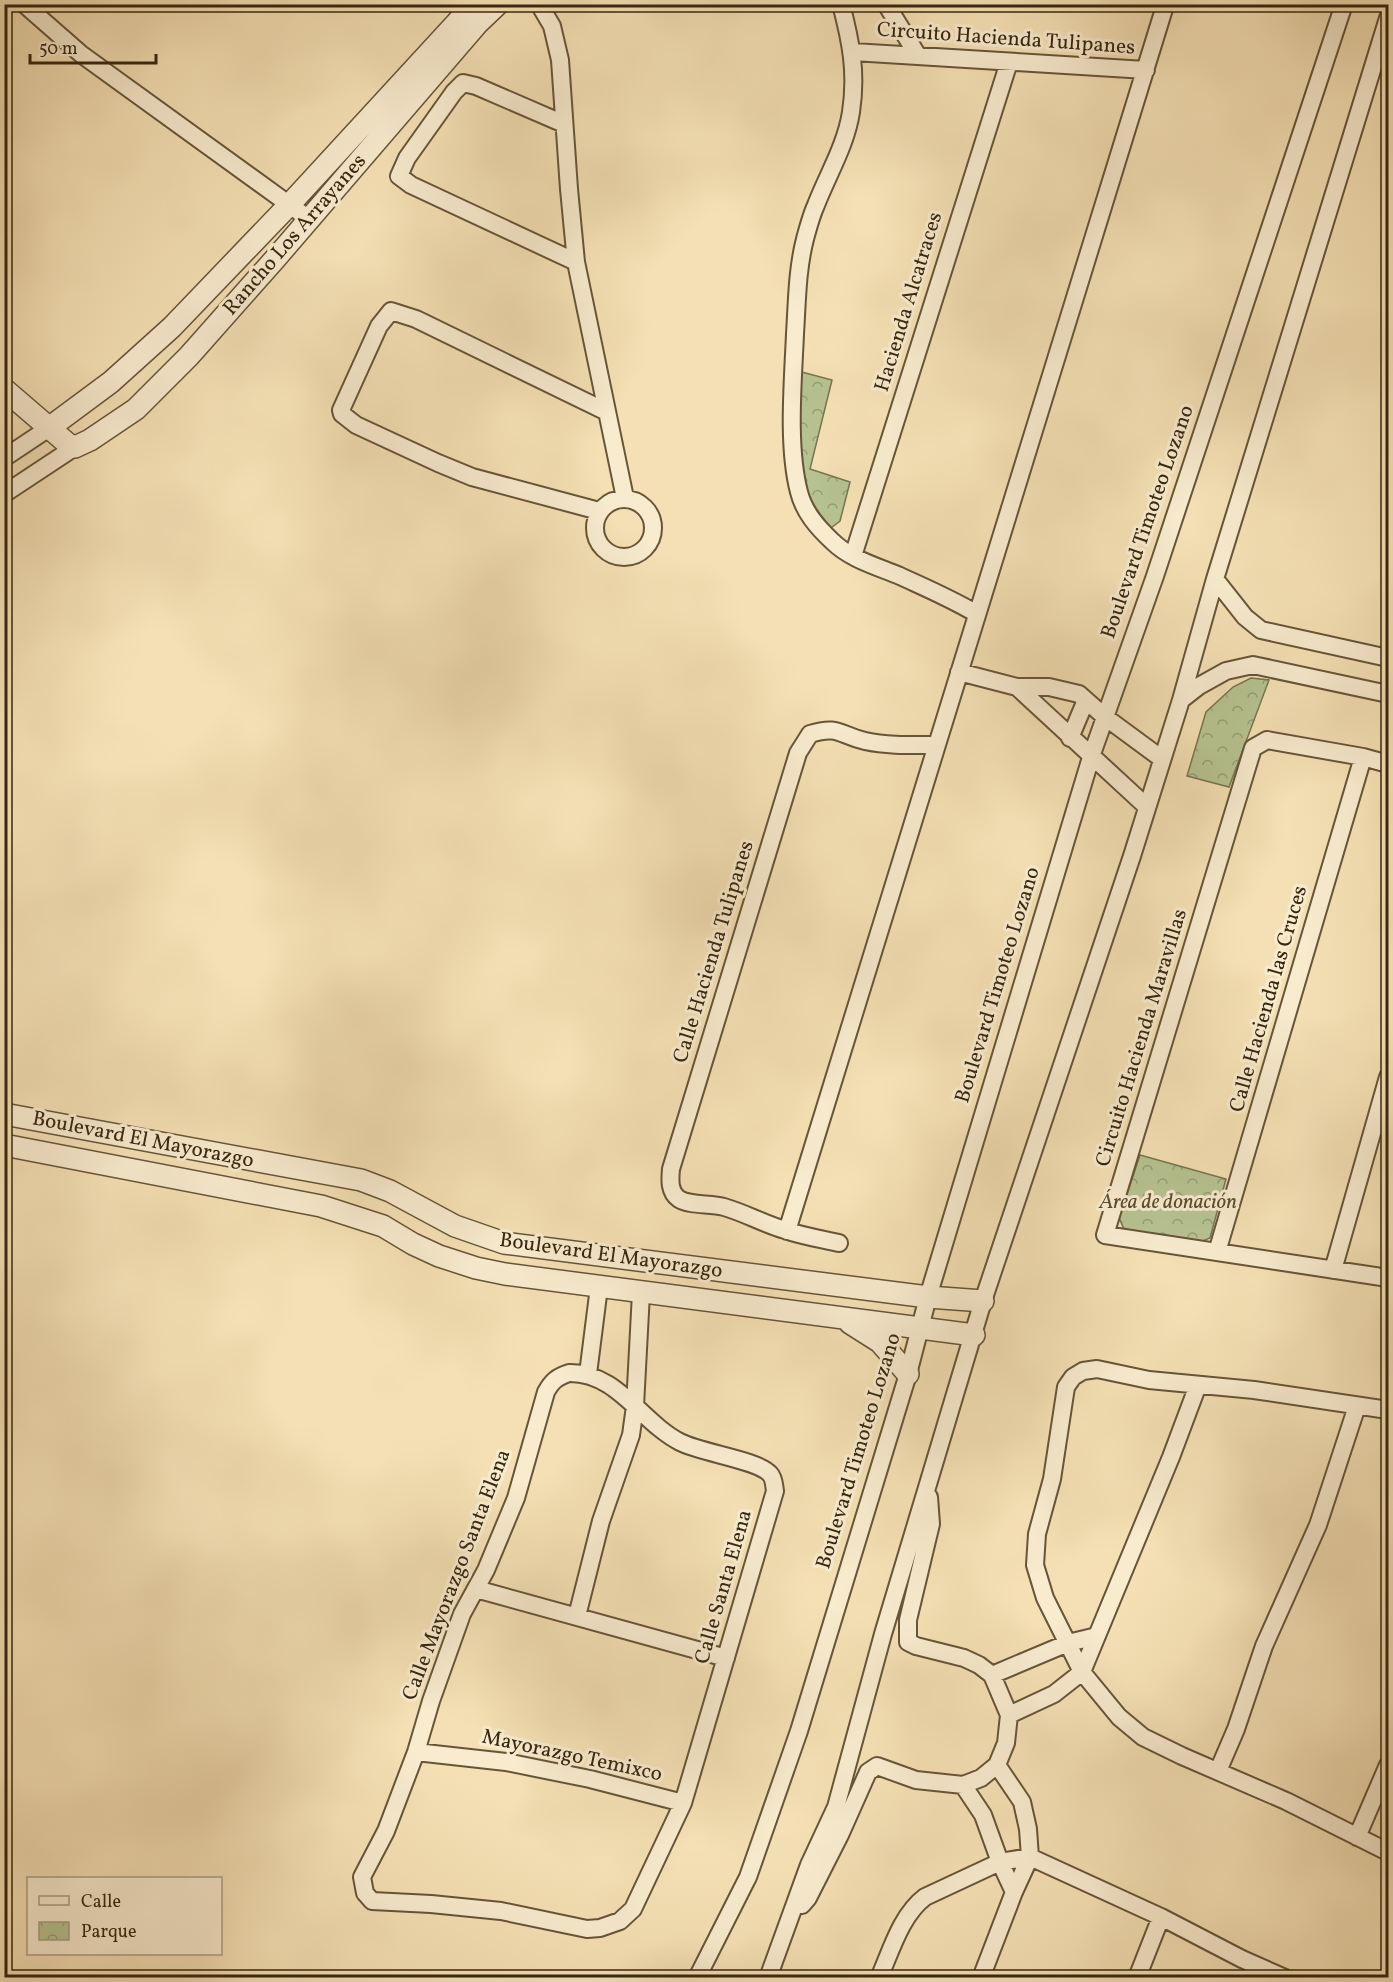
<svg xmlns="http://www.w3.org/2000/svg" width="1393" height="1982" font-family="Vollkorn,serif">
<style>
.park{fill:url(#park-crowns);stroke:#767550;stroke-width:1.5}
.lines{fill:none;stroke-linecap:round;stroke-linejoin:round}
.minor-casing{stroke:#665538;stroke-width:20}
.tertiary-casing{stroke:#665538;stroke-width:24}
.minor{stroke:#f8ebce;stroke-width:16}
.tertiary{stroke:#f8ebce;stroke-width:21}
.labels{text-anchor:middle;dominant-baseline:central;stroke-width:6;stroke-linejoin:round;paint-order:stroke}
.street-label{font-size:21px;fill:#37270f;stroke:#f8ebce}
.park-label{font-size:21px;font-style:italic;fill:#574e30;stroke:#f8ebce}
</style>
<defs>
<pattern id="park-crowns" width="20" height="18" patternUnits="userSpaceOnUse" patternTransform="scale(1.5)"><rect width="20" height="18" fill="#b6c391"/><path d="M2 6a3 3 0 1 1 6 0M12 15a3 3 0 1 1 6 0" fill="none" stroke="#959e75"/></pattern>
</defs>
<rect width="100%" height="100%" fill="#f4e0b4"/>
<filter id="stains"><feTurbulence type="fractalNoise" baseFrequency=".00333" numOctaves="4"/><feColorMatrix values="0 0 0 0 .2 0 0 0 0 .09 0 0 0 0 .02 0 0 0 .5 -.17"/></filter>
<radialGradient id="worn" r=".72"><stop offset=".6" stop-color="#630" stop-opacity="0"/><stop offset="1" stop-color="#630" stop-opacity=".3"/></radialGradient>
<path class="park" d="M794,370L832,380L810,469L850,482L840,521L831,528L826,526L817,517L801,484Z
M1251,678L1269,680L1229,787L1187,776L1206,712L1233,687Z
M1140,1155L1226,1179L1210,1238L1193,1245L1128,1233L1124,1229L1119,1218Z"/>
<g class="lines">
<g class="minor-casing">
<path id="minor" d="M24,4L81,54L309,219
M539,4L552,26L560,60L569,189L576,262L625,498
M841,4C851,42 857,73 851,112C846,145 828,174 816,205C811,216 808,228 805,239C797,270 797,303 795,334C793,382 787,446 799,492C804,512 817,527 832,541C850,559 876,566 900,576C926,588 952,599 977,614
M886,4L918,56
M853,52L1146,70
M564,124L476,86L463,83L454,92L407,158L399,176L411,185L576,262
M4,458L49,428
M4,494L75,447
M595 528a29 29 0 1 1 58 0a29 29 0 1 1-58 0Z
M599,511L472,477L438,463L356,425L342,414L341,410L379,326L391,311L416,319L607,412
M853,556L1009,62
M1215,579L1245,617L1261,630L1388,658
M959,672L1017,687H1049L1079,694L1105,717L1162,759
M1017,687L1147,807
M1181,700L1199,686L1226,671L1253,665L1388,694
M1070,738L1086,700
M1388,764L1363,757L1267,740L1253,748L1105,1235L1388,1278
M787,1231L1164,9
M839,1243C821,1239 802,1236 785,1230C764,1224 745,1213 724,1207C711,1203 690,1206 679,1199C669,1192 670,1180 671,1169L798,753L810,734C839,725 839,735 865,741C888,746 913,745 937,745
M1217,1252L1363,757
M1333,1270L1388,1077
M569,1373C617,1372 641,1422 680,1442C701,1453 758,1460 770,1474C774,1478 774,1485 775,1491L683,1803L633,1909L620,1921L600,1928L587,1929L501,1911L431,1904L372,1901L365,1893L362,1877L386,1831L416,1752L431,1701L462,1614L486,1570L516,1498L546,1392C552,1381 557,1377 569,1373Z
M588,1374L599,1287
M1388,1410L1254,1390L1149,1380L1097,1369L1083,1371L1073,1377L1066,1387L1052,1479L1037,1534L1035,1565L1045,1598L1082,1672L1119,1717L1143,1737L1182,1756L1286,1801L1388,1852
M476,1589L726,1658
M577,1616L601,1521L631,1435L635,1406L641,1293
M992,1675L1068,1643L1097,1636
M1009,1715L1054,1694L1082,1672L1171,1457L1198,1385
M416,1752L506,1762L590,1779L683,1803
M1218,1771L1236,1729L1264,1646L1318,1525L1357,1406
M963,1785L983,1815L1000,1862L1014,1892
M1357,1837L1388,1765
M802,1905L808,1898L840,1835L868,1772L877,1766L916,1780L963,1785L981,1778L997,1765L1006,1743L1009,1715L992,1675L979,1665L964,1658L916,1646L908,1642V1620L931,1524L929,1497
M697,1978L748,1877L799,1731L908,1374L928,1297L1092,754L1155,576L1344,4
M768,1978L809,1865L836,1807L883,1634L983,1301L1132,856L1181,700L1215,579L1388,18
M879,1978C891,1951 901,1915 925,1897L1000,1862L1030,1857L1161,1917L1242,1959L1285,1978
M981,1978L1014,1892L1030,1857L1028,1829L1022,1802L997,1765
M1137,1978L1161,1917"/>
</g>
<g class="tertiary-casing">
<path id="tertiary" d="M4,389L68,444L75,447L90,440L136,409L189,356L275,259L478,23L498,4
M49,428L111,382L172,327L290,204L474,4
M4,1114L361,1180L390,1191L455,1226L504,1243L928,1297L983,1301
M4,1145L321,1206L383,1226L413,1244L439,1256L476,1268L505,1274L974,1335
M850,1323L880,1342L908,1374"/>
</g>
<use href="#minor" class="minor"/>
<use href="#tertiary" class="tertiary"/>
</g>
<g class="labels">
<g class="street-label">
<text transform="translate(1006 39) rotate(4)">Circuito Hacienda Tulipanes</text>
<text transform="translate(295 235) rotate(-49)">Rancho Los Arrayanes</text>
<text transform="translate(909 302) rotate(-73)">Hacienda Alcatraces</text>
<text transform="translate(1148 522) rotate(-71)">Boulevard Timoteo Lozano</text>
<text transform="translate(714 952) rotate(-73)">Calle Hacienda Tulipanes</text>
<text transform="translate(998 985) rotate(-73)">Boulevard Timoteo Lozano</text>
<text transform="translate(1269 999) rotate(-74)">Calle Hacienda las Cruces</text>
<text transform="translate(1142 1038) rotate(-73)">Circuito Hacienda Maravillas</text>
<text transform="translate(143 1140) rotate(11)">Boulevard El Mayorazgo</text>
<text transform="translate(611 1256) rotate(8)">Boulevard El Mayorazgo</text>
<text transform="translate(859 1451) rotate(-73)">Boulevard Timoteo Lozano</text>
<text transform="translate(457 1575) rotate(-69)">Calle Mayorazgo Santa Elena</text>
<text transform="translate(724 1587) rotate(-74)">Calle Santa Elena</text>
<text transform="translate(572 1756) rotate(12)">Mayorazgo Temixco</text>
</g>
<g class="park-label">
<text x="1168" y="1202">Área de donación</text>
</g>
</g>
<rect width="1393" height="1982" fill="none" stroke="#f4e0b4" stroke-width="24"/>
<rect x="6" y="6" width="1381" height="1970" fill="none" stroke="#37270f" stroke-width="3"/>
<rect x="12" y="12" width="1369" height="1958" fill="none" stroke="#37270f" stroke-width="1.5"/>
<rect x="27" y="1877" width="195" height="78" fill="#f8ebce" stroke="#ab9d82" stroke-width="1.5"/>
<rect x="39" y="1896" width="30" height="9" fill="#f8ebce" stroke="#ab9d82" stroke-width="1.5"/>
<text x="81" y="1907" font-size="18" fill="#37270f">Calle</text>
<rect x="39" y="1922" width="30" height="18" fill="url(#park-crowns)" stroke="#ab9d82" stroke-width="1.5"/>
<text x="81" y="1937" font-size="18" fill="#37270f">Parque</text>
<path d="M30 54v9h126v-9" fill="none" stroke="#37270f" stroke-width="3"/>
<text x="39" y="54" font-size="18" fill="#37270f" stroke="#f8ebce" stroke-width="4.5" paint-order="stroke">50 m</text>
<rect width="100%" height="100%" filter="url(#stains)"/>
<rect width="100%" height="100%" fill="url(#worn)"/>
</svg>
